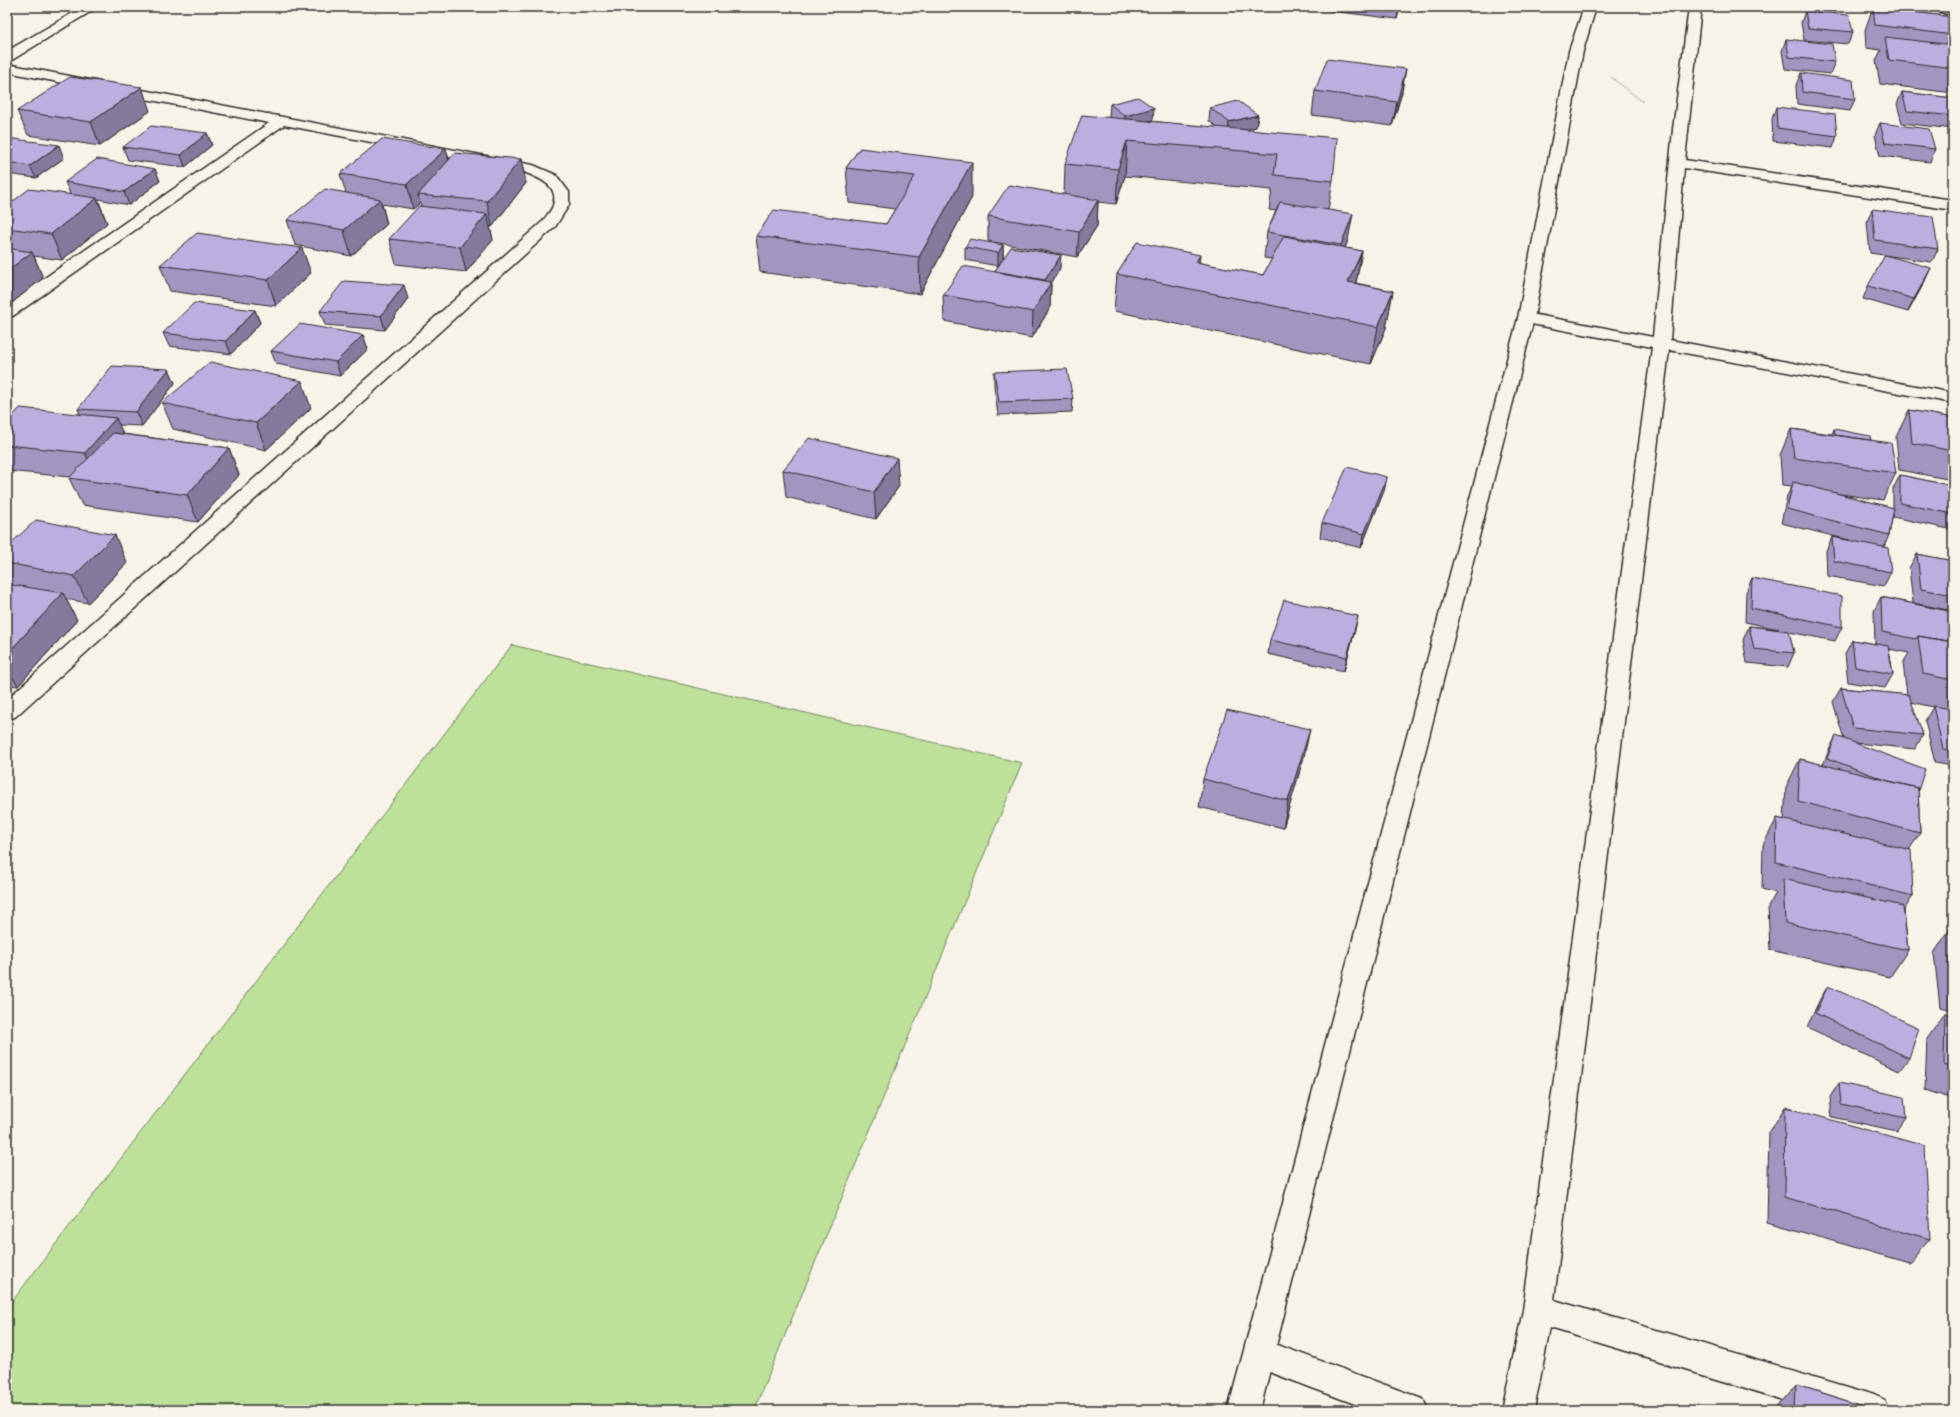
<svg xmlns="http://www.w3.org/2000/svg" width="1960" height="1417" font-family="'Comic Neue',sans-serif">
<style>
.green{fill:#bde19a;stroke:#748662}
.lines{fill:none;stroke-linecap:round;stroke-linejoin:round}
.street-casing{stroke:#2b2b2b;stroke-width:3}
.secondary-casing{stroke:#2b2b2b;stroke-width:3}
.path{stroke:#2b2b2b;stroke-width:1.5;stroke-dasharray:0.5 2;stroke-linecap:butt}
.street{fill:#f7f3e8;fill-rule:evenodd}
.secondary{fill:#f7f3e8;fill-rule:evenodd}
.wall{fill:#a296c1;stroke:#2b2b2b}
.shaded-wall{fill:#847a9d;stroke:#2b2b2b}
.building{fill:#bcafe0;stroke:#2b2b2b}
</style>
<rect width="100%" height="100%" fill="#f7f3e8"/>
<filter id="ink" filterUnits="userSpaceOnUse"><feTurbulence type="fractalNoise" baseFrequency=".025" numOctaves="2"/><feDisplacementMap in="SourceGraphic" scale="8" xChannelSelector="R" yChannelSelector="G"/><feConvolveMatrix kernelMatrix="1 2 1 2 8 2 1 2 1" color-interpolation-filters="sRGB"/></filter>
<g filter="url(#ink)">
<path class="green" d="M512,645L1022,763L754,1410H7V1308Z"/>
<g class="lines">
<g class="street-casing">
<path id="street" d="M83,7H98L12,60L7,61V51Z
M1689,7H1701L1685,160L1953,200V210L1684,168L1670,340L1953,393V403L1669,350L1554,1300L1874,1394L1885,1399L1890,1410H1822L1550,1328L1534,1410H1502L1523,1310L1652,347L1526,323L1520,322L1518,318L1520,314L1526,313L1653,337L1673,129Z
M1895,7H1916L1953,17V25L1896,10Z
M7,64L533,165L556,175L569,192V205L555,227L15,717L7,719V699L543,221C546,216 552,210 553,205C560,185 538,178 524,172L284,125L13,316L7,317V304L269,123L7,72Z
M1259,1338L1423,1399L1428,1410H1371L1248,1364L1244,1353L1248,1342Z"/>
</g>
<g class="secondary-casing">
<path id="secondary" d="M1584,7H1596L1583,51L1534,318L1260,1410H1228L1518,318L1569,51Z"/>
</g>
<path class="path" d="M1612,78L1643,102"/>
<use href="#street" class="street"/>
<use href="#secondary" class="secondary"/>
</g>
<path class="wall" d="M1306,7H1400L1397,19L1306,8Z
M1873,7L1953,17V93L1880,84L1876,61L1881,50L1866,48L1865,30Z
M1805,11L1853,32L1848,44L1804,40L1801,23Z
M1786,39L1835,62L1830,74L1785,69L1782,51Z
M1801,73L1855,99L1850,111L1797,104L1796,85Z
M1315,91L1402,92L1392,126L1312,115Z
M1902,92L1953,98V129L1902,123L1897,104Z
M1110,104L1153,120L1149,121L1218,128L1209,121L1210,108L1258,115L1256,127L1246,130L1333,181L1328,210L1348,240L1345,248L1362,251L1356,283L1393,291L1386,328L1371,364L1114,311L1117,274L1200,263L1263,275L1272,259L1264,258L1267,232L1276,211L1269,210L1272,190L1125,176L1116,204L1098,202L1097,226L1077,257L988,241V216L1064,195L1065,164L1110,118L1109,117Z
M1776,107L1837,136L1833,148L1773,141L1772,119Z
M17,111H150L100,146L28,135Z
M1880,123L1935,149L1930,162L1880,156L1875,135Z
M207,133L212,145L185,167L128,160L123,147Z
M7,138L64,158L36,178L7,174Z
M860,148L972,197L920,294L760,272L756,236L886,224L895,209L849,203L846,168Z
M446,149L449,159H521L526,183L492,227L490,226L493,240L466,272L396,264L389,239L421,207L420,203L413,209L382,204L387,224L351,256L295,245L287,220L346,193L340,174Z
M155,169L160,181L129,205L98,199L107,223L62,260L34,256L43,278L7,307V206L70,194L65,182Z
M1872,209L1938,249L1932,262L1870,253L1867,222Z
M1003,245V259L998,266L965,260V247Z
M160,265L311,273L276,306L170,291Z
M1060,268L1051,284L1050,308L1032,338L944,321L943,295L995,272Z
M1925,281L1908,312L1863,299L1868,286Z
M408,299L385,330L325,325L320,311Z
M255,310L260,323L231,354L169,346L163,333Z
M363,335L368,349L340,376L276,364L271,351Z
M169,369L175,383L142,426L119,425L123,434L229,448L239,475L198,522L82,505L69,478L70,477L7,471V422L80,414L78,409Z
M994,372L1073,399L1072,412L998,415L994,386Z
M162,403L311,408L266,450L173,429Z
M1909,410L1953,418V480L1899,470L1896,437Z
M1791,429L1832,434L1834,429L1871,440L1896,473L1883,500L1833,493L1893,508V489L1900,475L1953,486V530L1893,517V514L1889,535L1884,547L1891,572L1884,586L1827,576L1826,551L1832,537L1849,540L1781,523L1787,496L1792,486L1782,485L1780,455Z
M783,470L899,486L876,519L786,497Z
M1387,477L1384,491L1361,548L1320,537L1322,523Z
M7,547L127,563L88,603L66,599L77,620L18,686L7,685Z
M1917,554L1953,561V611L1913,603L1909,568Z
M1752,578L1842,627L1835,641L1789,632L1794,653L1788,667L1747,663L1743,640L1749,626L1779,629L1745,622L1746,592Z
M1881,597L1953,612V766L1935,763L1925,721L1933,707L1911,702L1923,735L1915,749L1856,743L1918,791L1920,833L1909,850L1913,896L1904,910L1908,950L1890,977L1770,950L1768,907L1776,893L1762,889L1763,845L1777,818L1784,820L1786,787L1800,759L1823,765L1829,750L1836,736L1844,739L1833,702L1841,688L1907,695L1903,663L1909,653L1889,649L1893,674L1885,688L1848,682L1845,654L1852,640L1875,644L1874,611Z
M1355,630L1344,671L1268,654L1270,640Z
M1304,757L1283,828L1199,807L1203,779Z
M1952,926H1953V1010L1940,1007L1934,953Z
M1828,986L1909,1058L1899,1071L1807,1027L1820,999Z
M1945,1013L1953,1015V1099L1925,1090L1927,1039Z
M1839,1083L1906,1118L1897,1131L1832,1117L1830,1097Z
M1785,1107L1930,1239L1909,1263L1767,1222L1769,1133Z
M1796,1385L1876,1410H1777V1408Z"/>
<path class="shaded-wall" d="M1399,7H1400L1397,19Z
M1406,69L1402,92L1392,126L1397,102Z
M142,87L150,111L100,146L91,122Z
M1154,108L1153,120L1124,128L1125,116Z
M1258,115L1256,127L1228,135L1229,122Z
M207,133L212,145L185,167L181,155Z
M1127,141L1125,176L1116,204L1118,169Z
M59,145L64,158L36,178L30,166Z
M446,149L452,173L418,195L420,203L413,209L407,184Z
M521,159L526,183L492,227L487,201Z
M972,162V197L920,294L919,257Z
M155,169L160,181L129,205L124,192Z
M97,198L107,223L62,260L51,234Z
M380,199L387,224L351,256L344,230Z
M1098,200L1097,226L1077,257L1079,232Z
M487,214L493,240L466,272L460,247Z
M1353,214L1348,240L1337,270L1341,245Z
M1003,245V259L998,266V253Z
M302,248L311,273L276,306L268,280Z
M1362,251L1355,287L1348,282Z
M32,252L43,278L7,307V271Z
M1061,255L1060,268L1051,284L1050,308L1032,338L1033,312L1045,292V280Z
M1200,255L1197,290L1196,262Z
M1931,268L1925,281L1908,312L1914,299Z
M404,285L408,299L385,330L381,316Z
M1393,291L1386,328L1371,364L1378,327Z
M255,310L260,323L231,354L226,341Z
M363,335L368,349L340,376L336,362Z
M169,369L175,383L142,426L136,412Z
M302,381L311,408L266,450L256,423Z
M116,418L128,445L97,480L85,453Z
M229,448L239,475L198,522L187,495Z
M897,458L899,486L876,519L874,492Z
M1387,477L1384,491L1361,548L1364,534Z
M115,535L127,563L88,603L74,576Z
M63,593L77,620L18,686L7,667V654Z
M1358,616L1355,630L1344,671L1347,657Z
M1310,729L1304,757L1283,828L1288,801Z"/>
<path class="building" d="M1873,7L1953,17V35L1875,25Z
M1805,11L1849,15L1853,32L1808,28Z
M1885,37L1953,45V68L1889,60Z
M1786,39L1832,44L1835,62L1789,57Z
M1327,59L1406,69L1397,102L1315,91Z
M1801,73L1853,80L1855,99L1802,92Z
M70,77L142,87L91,122L17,111Z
M1902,92L1953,98V116L1907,111Z
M1138,97L1154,108L1125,116L1110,104Z
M1238,101L1258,115L1229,122L1210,108Z
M1776,107L1835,114L1837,136L1777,128Z
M1082,115L1337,138L1333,181L1274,175L1277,154L1127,141L1118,169L1065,164Z
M1880,123L1929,129L1935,149L1885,143Z
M151,126L207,133L181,155L123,147Z
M7,138L59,145L30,166L7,162Z
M382,139L446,149L407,184L340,174Z
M860,148L972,162L919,257L756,236L774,210L886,224L915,176L846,168Z
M455,153L521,159L487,201L418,195Z
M97,159L155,169L124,192L65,182Z
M1009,185L1098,200L1079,232L988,216Z
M29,189L97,198L51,234L7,228V206Z
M325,189L380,199L344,230L287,220Z
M1280,202L1353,214L1341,245L1267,232Z
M419,206L487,214L460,247L389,239Z
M1872,209L1933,217L1938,249L1875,240Z
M197,233L302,248L268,280L160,265Z
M1284,236L1362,251L1348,282L1393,291L1378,327L1117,274L1137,242L1200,255L1196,262L1263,275Z
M970,239L1003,245L998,253L965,247Z
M1011,247L1061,255L1045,280L995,271Z
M7,248L32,252L7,271Z
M1885,255L1931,268L1914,299L1868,286Z
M963,266L1051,282L1033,312L943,295Z
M344,281L404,285L381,316L320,311Z
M194,303L255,310L226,341L163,333Z
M300,324L363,335L336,362L271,351Z
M210,362L302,381L256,423L162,403Z
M112,366L169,369L136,412L78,409Z
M1067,369L1073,399L999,402L994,372Z
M20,408L116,418L85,453L7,445V422Z
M1909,410L1953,418V451L1912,443Z
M1791,429L1891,443L1896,473L1794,458Z
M1834,429L1870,436L1871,440L1835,435Z
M113,433L229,448L187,495L69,478Z
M809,438L897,458L874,492L783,470Z
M1347,467L1387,477L1364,534L1322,523Z
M1900,475L1953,486V514L1900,503Z
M1793,482L1894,508L1889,535L1787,509Z
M36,520L115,535L74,576L7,563V547Z
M1832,537L1888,548L1891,572L1834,561Z
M1917,554L1953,561V595L1921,589Z
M1752,578L1842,596V627L1751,608Z
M7,584L63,593L7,654Z
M1881,597L1953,612V642L1918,636L1916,639L1882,632Z
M1284,600L1358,616L1347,657L1270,640Z
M1749,626L1789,631L1794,653L1754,649Z
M1918,636L1953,642V680L1923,674Z
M1852,640L1888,646L1893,674L1855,667Z
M1841,688L1909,695L1923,735L1853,728Z
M1933,706L1953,709V751L1943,749Z
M1227,710L1310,729L1288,801L1203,779Z
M1836,736L1925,769L1918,791V788L1888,781L1827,758Z
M1800,759L1918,788L1920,833L1798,801Z
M1777,818L1911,850L1913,896L1776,862Z
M1783,879L1903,906L1908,950L1785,923Z
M1828,986L1919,1028L1909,1058L1815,1013Z
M1945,1013L1953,1015V1067L1944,1064Z
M1839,1083L1904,1097L1906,1118L1841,1104Z
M1785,1107L1925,1146L1930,1239L1784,1197Z
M1796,1385L1876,1410H1795Z"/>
</g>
<rect width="1960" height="1417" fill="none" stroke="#f7f3e8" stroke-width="24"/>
<rect x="12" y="12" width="1936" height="1393" fill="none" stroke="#2b2b2b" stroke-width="1.5" filter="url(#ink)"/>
</svg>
